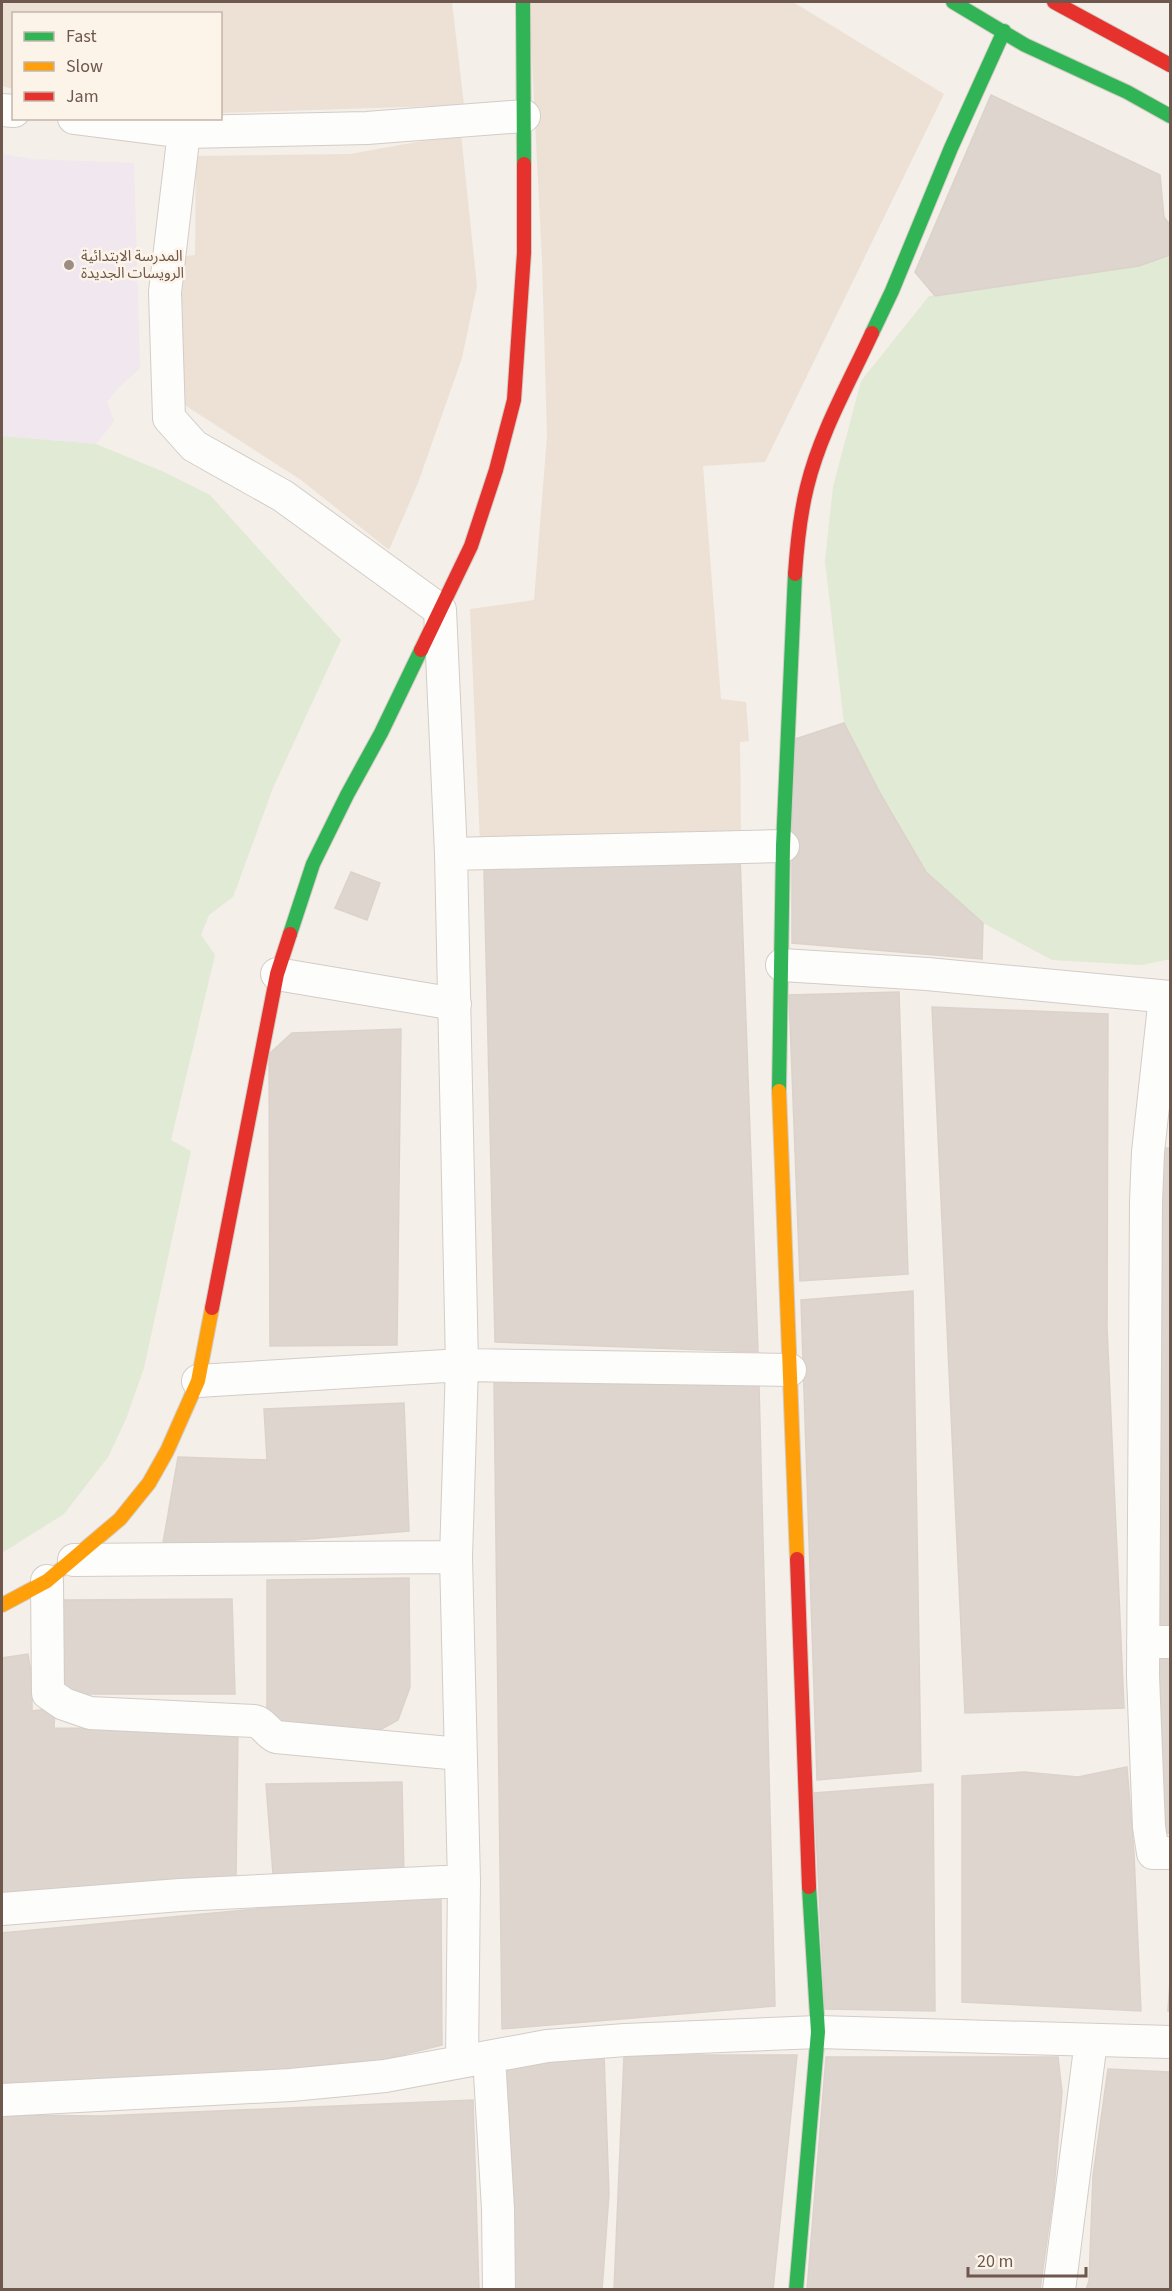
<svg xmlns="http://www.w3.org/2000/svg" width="1172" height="2291" font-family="'Source Sans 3','Noto Sans Arabic',sans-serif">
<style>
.residential{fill:#ede1d6}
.education{fill:#f0e7ef}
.green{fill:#e1ead4}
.building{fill:#ddd5ce;stroke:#dcd2cb;stroke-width:1.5}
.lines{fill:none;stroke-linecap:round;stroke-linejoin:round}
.street-casing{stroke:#d3ccc7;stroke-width:34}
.fast-casing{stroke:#d3ccc5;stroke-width:16}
.slow-casing{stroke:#d3ccc5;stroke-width:16}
.jam-casing{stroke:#d3ccc5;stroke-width:16}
.street{stroke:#fdfdfc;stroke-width:32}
.fast{stroke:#30b455;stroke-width:14}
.slow{stroke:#ff9f0a;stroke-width:14}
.jam{stroke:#e5322d;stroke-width:14}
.poi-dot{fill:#9d8c83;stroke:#fdf4e9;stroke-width:2}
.labels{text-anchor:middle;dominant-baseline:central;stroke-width:5;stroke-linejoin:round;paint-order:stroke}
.poi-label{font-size:15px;fill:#6e574c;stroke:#fdf4e9;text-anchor:start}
</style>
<rect width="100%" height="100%" fill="#f4efe8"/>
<path class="residential" d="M2,2H452L464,105L221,113L220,14H14L13,89L2,86Z
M529,2H793L944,94L765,462L703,466L721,699L746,702L749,741L740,742L741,832L480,843L470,609L534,600L547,436L542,260Z
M461,134L477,286L462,358L418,483L389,550L301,480L177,400L174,257L195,255L196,156L350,154Z"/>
<path class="education" d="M2,154L31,159L134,163L140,368L118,388L107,402L114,421L96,444L2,436Z"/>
<path class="green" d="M1170,255V959L1142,965L1052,960L983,923L926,872L881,795L844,723L825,561L833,487L861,381L929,296L1139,266Z
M2,436L96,444L164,472L210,495L341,640L273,788L233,897L209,915L201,935L215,955L171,1140L191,1151L144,1368L126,1419L108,1457L64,1514L2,1553Z"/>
<path class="building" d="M991,95L1160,175L1164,217L1170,225V255L1139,266L935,296L915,272Z
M844,723L881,795L926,872L983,923L982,959L792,943V740Z
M740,856L758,1352L495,1342L484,869Z
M351,872L380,883L367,920L335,908Z
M899,992L908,1274L800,1281L789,995Z
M932,1007L1108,1014L1107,1327L1124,1708L965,1713Z
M401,1029L397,1345L270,1346L269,1054L292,1033Z
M1164,1148H1170V1630L1150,1629Z
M913,1291L921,1771L817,1780L801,1300Z
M494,1383L759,1384L775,2006L502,2029Z
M404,1403L409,1531L259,1543H163L178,1457L267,1460L264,1409Z
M409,1578L410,1687L398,1720L378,1731L267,1726V1580Z
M232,1599L235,1694H59L61,1600Z
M28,1654L32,1679V1711L55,1708L54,1728L238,1729L236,1878L2,1893V1658Z
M1154,1654H1170V1833L1158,1834Z
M1127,1767L1134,1854L1141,2011L962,2002V1776L1024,1772L1078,1777Z
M402,1782L404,1878L273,1874L266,1784Z
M933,1784L935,2011L825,2009L814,1793Z
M441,1897L442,2045L378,2061L330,2064L280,2071H228L89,2088L2,2082V1933L362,1899Z
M1170,1981V2011H1168Z
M604,2054L609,2194L602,2290H503L500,2062Z
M624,2055H797L773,2290H614Z
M826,2057H1058L1062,2092L1054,2190L1040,2290H807Z
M1108,2069L1170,2072V2290H1086L1089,2281L1093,2176Z
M473,2100L479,2290H2V2115L101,2116Z"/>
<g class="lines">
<g class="street-casing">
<path id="street" d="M2,110L14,111
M74,118L184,132L367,128L524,116
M184,132L165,292L169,418L194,446L283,496L440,610L451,854L462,1365L456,1557L464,1881L462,2061
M451,854L783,846
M782,965L927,974L1170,997
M277,974L455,1004
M1165,997L1148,1152L1146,1202L1143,1676L1149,1827L1153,1853H1170
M198,1381L462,1365L790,1370
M74,1560L456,1557
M47,1581L48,1693L64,1704L90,1713L254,1721C264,1723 267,1733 276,1737L460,1754
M1143,1642H1170
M2,1909L180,1895L464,1881
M489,2057L498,2209L499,2290
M2,2100L291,2085L385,2076L547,2046L625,2040L818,2032L1170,2042
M1059,2290L1091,2041"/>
</g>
<g class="fast-casing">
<path id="fast" d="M523,2L524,164
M953,2L1025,45L1127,92L1170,116
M872,333L892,291L951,148L1004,31
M290,934L313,864L347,795L381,733L421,650
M779,1091L783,846L795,574
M796,2290L818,2032L809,1887"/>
</g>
<g class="slow-casing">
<path id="slow" d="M779,1091L797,1559
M2,1605L47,1581L120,1519L149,1483L167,1451L198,1381L212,1308"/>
</g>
<g class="jam-casing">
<path id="jam" d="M1054,2L1170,65
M795,574C797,545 800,515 807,487C820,433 849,383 872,333
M421,650L471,546L496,470L514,400L524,253V164
M212,1308L277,974L290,934
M797,1559L809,1887"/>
</g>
<use href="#street" class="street"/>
<use href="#fast" class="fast"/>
<use href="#slow" class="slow"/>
<use href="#jam" class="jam"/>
</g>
<circle class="poi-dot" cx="69" cy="265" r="6"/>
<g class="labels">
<g class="poi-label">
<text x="81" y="256">المدرسة الابتدائية<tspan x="81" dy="17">الرويسات الجديدة</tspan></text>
</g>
</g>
<rect width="1172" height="2291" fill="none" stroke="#6e574c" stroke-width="6"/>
<rect x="12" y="12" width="210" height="108" fill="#fdf4e9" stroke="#c4b5aa" stroke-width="1.5"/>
<rect x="24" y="32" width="30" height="9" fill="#30b455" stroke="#c4b5aa" stroke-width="1.5"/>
<text x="66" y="42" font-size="18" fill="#6e574c">Fast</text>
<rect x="24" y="62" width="30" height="9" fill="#ff9f0a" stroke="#c4b5aa" stroke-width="1.5"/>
<text x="66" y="72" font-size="18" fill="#6e574c">Slow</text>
<rect x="24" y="92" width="30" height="9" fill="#e5322d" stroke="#c4b5aa" stroke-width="1.5"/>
<text x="66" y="102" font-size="18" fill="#6e574c">Jam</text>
<path d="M968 2267v9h118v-9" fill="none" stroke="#6e574c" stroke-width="3"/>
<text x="977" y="2267" font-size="18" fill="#6e574c" stroke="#fdf4e9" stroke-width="4.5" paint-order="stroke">20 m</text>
</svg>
